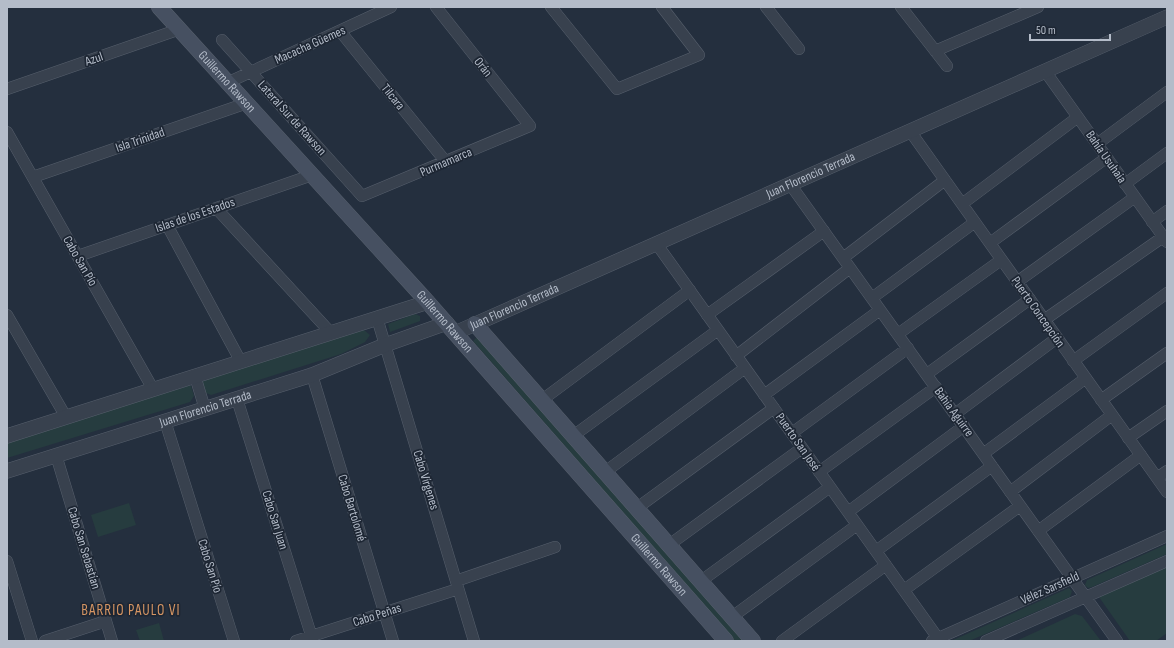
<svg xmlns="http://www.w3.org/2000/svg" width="1174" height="648" font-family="'Sofia Sans Condensed',sans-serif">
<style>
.green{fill:#263c3f}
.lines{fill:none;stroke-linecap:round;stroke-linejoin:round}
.minor-casing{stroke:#565f6c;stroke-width:12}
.tertiary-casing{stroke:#565f6c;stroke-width:15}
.secondary-casing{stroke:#565f6c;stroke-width:16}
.minor{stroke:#38414e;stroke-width:11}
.tertiary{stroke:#38414e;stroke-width:14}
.secondary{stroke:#465061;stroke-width:15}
.labels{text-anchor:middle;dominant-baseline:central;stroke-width:3.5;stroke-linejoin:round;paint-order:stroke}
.street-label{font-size:13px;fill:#b4bcc9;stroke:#1d2633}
.quarter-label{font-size:15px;letter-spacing:1px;fill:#d59563;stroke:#1d2633}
</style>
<rect width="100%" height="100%" fill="#242f3e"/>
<path class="green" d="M415,314L420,316V321L390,332L388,324Z
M364,330L370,335L365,342L341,354L211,395L204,392L202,380Z
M478,336L745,641H735L473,341Z
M188,386H191L194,396L190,402L7,458V440Z
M129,503L136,525L98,537L91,515Z
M1167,544V554L1092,587L1088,588L1085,585L1087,580Z
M1167,567V633L1156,641H1130L1099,597Z
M1069,588L1072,591L1070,597L969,641H951Z
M1075,614L1082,616L1101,641H1016Z
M159,623L164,641H140L136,630Z"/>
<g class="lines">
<g class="minor-casing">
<path id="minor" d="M551,7L617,89L699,55L662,7
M766,7L799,49
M901,7L947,66
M340,31L446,162
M222,40L362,196L530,126L436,7
M935,51L1038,7
M1045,71L1167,242
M229,82L391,7
M7,89L180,29
M910,131L1167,492
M7,132L153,389
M1097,144L1167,92
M33,177L247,103
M790,184L1117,641
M1125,184L1167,153
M962,204L1078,117
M216,208L331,333
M1152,222L1167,211
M167,225L241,362
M656,243L940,641
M990,243L1106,158
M78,256L312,175
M843,258L945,180
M1017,282L1135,197
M872,298L975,222
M7,315L66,417
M707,315L824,231
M377,318L474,641
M1044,320L1163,237
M898,334L1001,260
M736,356L850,268
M1073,361L1167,293
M927,374L1030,299
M312,375L393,641
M195,376L205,409
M764,395L880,310
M237,399L313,641
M542,400L690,290
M1101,400L1167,353
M955,414L1057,338
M165,421L234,641
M792,433L908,348
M573,436L718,330
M1128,438L1167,411
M983,454L1086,378
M56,455L112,641
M605,472L745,368
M819,472L936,387
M1157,478L1167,471
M1010,492L1112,415
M637,508L774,408
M848,512L964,426
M1038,531L1141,455
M669,545L802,448
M876,551L992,466
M7,561L32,641
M456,581L555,547
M701,581L830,487
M904,590L1020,506
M732,617L857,525
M45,641L106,621
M296,641L458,589
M782,641L886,565
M932,641L1167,536
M986,641L1167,561"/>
</g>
<g class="tertiary-casing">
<g id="tertiary">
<path id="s1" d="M455,333L1167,17"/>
<path d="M7,436L428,302"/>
<path id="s2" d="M7,471L312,375L385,345L447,323"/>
</g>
</g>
<g class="secondary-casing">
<g id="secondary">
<path id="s3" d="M159,7L424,298L726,641"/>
<path d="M475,324L753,641"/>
</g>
</g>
<use href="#minor" class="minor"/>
<use href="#tertiary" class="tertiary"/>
<use href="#secondary" class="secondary"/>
</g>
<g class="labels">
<g class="street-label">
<text transform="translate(310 45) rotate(-24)">Macacha Güemes</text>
<text transform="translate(94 59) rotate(-19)">Azul</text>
<text transform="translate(483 67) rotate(52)">Orán</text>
<text stroke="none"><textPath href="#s3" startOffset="101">Guillermo Rawson</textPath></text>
<text transform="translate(393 97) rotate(51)">Tilcara</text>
<text transform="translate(292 118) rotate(48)">Lateral Sur de Rawson</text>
<text transform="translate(140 140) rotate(-19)">Isla Trinidad</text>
<text transform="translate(1106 157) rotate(55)">Bahía Usuhaia</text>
<text transform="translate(446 162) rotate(-23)">Purmamarca</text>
<text stroke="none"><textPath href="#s1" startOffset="389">Juan Florencio Terrada</textPath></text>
<text transform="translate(195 215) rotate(-19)">Islas de los Estados</text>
<text transform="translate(80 261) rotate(60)">Cabo San Pío</text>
<text stroke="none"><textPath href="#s1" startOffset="65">Juan Florencio Terrada</textPath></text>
<text transform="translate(1038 312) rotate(55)">Puerto Concepción</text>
<text stroke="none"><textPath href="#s3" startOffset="425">Guillermo Rawson</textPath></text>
<text stroke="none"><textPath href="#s2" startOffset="208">Juan Florencio Terrada</textPath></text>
<text transform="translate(954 412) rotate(54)">Bahía Aguirre</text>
<text transform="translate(798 442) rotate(55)">Puerto San José</text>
<text transform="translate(426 480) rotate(73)">Cabo Vírgenes</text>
<text transform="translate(352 508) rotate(73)">Cabo Bartolomé</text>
<text transform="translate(275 520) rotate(73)">Cabo San Juan</text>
<text transform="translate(84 548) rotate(73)">Cabo San Sebastían</text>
<text stroke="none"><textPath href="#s3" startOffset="749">Guillermo Rawson</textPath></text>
<text transform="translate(210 566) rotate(73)">Cabo San Pío</text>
<text transform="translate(1050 588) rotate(-24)">Vélez Sarsfield</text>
<text transform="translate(377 615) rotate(-18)">Cabo Peñas</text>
</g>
<g class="quarter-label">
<text x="131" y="610">BARRIO PAULO VI</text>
</g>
</g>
<rect width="1174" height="648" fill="none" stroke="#b4bcc9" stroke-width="16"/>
<path d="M1030 34v6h80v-6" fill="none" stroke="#b4bcc9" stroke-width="2"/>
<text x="1036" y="34" font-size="12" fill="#b4bcc9" stroke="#1d2633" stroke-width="3" paint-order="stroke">50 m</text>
</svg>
